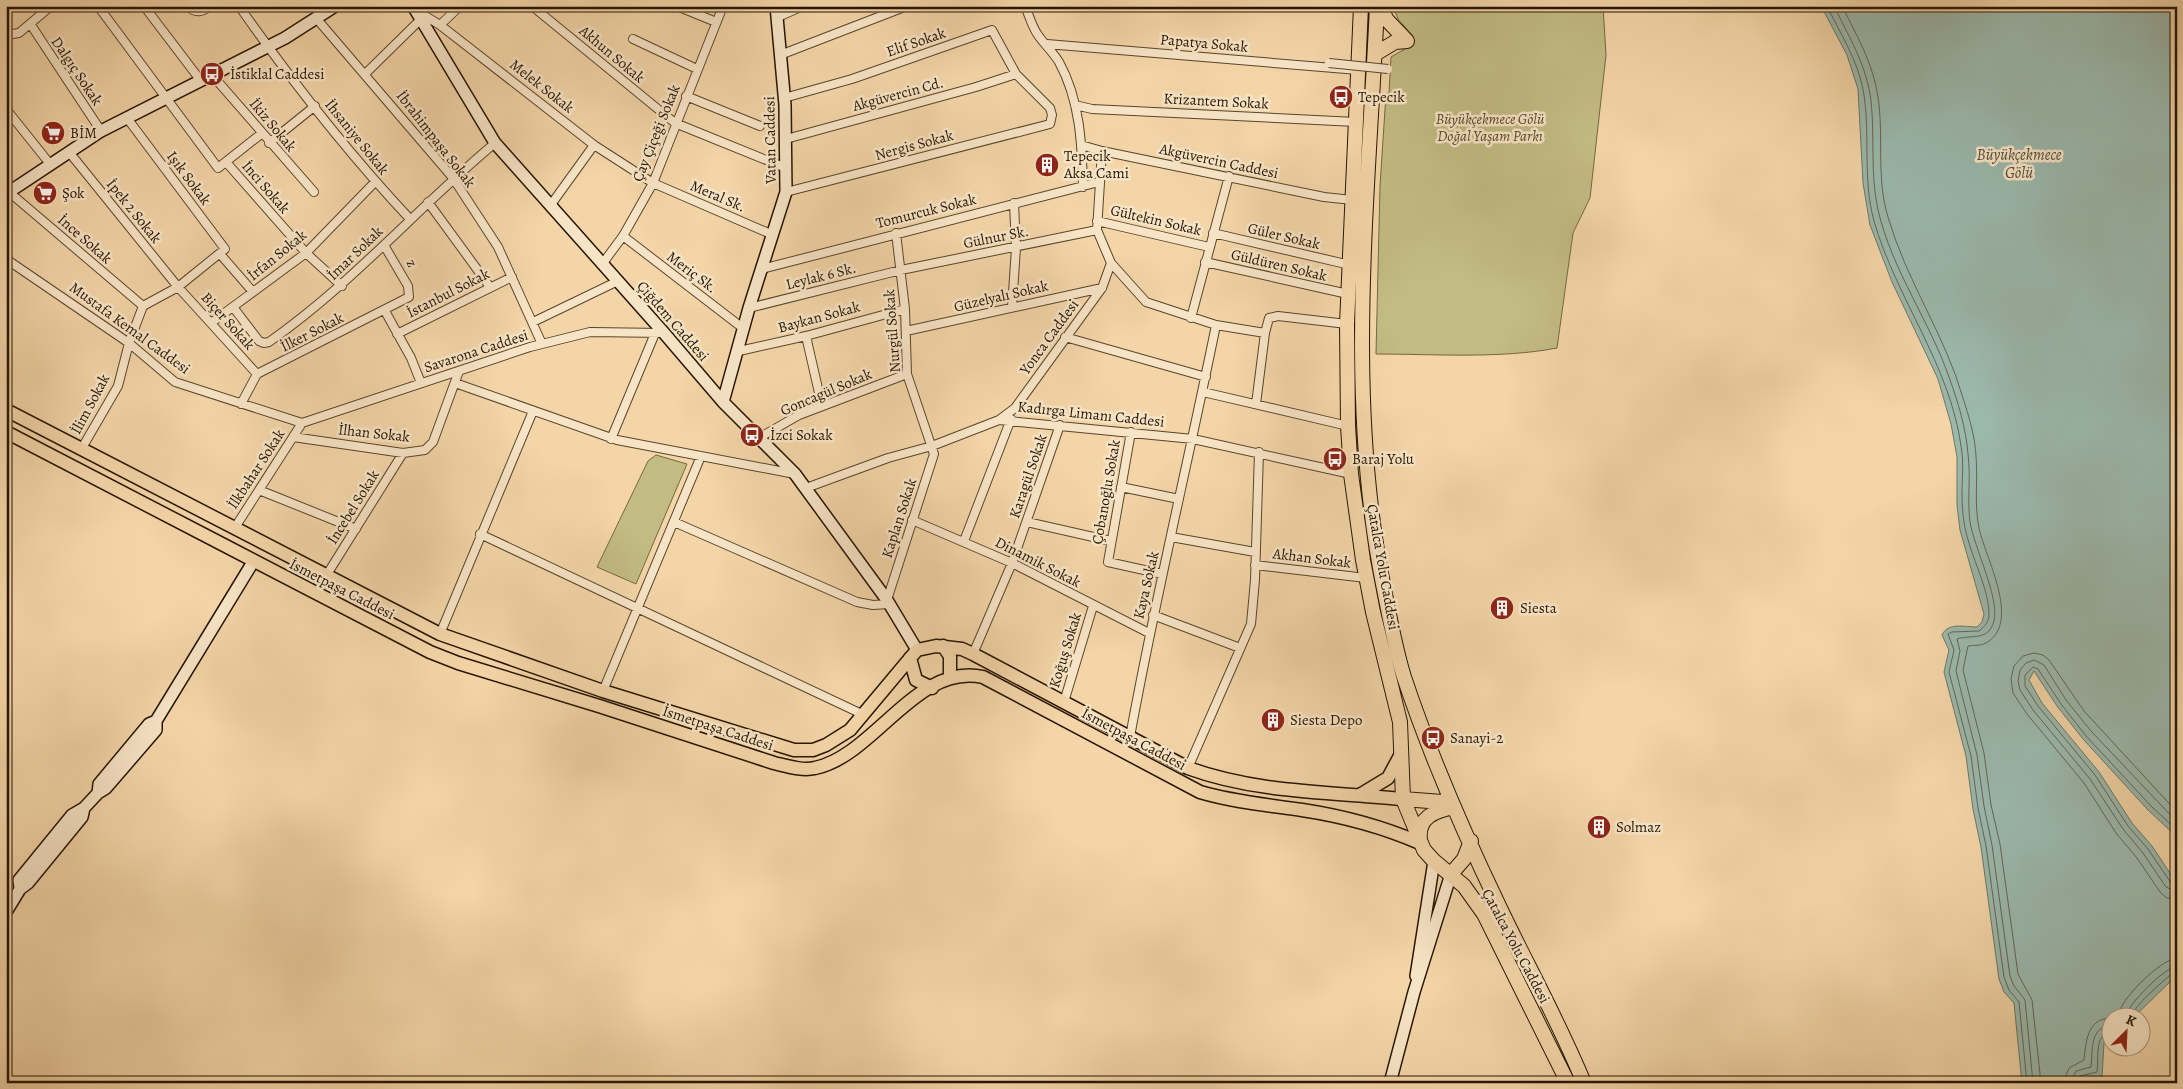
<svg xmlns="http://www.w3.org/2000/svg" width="2183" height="1089" font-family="Alegreya,serif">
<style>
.green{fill:#c2bb83;stroke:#746842}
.water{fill:#9bb8ac;stroke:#6d7767}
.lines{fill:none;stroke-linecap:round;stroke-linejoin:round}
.shore{stroke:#616656;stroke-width:1}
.street-casing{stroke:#5a452a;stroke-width:10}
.secondary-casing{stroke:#271500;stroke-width:14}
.primary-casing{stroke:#271500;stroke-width:15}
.highway-casing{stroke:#271500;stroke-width:16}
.street{stroke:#f7e4c6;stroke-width:8}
.secondary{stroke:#f7e4c6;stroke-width:11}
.primary{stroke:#f3d5a8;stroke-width:12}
.highway{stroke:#f3d5a8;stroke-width:14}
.street-bridge-casing{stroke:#5a452a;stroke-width:10;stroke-linecap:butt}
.street-bridge{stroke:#f7e4c6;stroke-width:8}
.labels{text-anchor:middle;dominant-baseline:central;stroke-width:5;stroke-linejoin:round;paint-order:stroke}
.street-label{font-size:15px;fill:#271500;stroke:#f7e4c6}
.poi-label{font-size:15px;fill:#271500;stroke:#f7e4c6;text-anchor:start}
.park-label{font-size:15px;font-style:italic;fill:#564727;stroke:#f7e4c6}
.water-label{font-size:16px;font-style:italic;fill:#504e3c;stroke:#f7e4c6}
</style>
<rect width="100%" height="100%" fill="#f3d5a8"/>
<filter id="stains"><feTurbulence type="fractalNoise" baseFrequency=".004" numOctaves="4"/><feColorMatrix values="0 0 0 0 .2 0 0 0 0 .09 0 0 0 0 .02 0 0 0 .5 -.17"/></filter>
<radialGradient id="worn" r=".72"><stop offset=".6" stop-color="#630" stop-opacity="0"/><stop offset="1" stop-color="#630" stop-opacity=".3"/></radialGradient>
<path class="green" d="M1393,6H1603L1606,55L1590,198L1573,233L1557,348C1500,359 1434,354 1376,354L1380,186L1386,94L1389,93L1391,57L1405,49L1413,36L1398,19Z
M656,455L687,464L636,584L597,567L648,461Z"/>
<path class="water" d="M1821,6H2177V837L2148,810L2083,739L2057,706L2034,671L2029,680L2042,703L2099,772L2132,823L2152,846L2174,879L2177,885V975L2135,1016H2110V1036L2104,1043L2102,1077L2070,1083H2022L2014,1003L2004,992L1999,979L1981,847L1973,809L1966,756L1944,672L1949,650L1942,635C1948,622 1965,627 1977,627L1982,622L1984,614L1960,530L1957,505V457L1951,424L1938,379L1892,282L1870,225L1863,183L1858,89L1847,55Z"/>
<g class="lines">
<path class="shore" d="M1827,6C1840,33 1857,59 1863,89C1871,133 1862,177 1874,221C1896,298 1950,365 1961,446C1964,462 1962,478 1962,495C1962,511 1964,528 1969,543C1975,564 1990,594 1989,616C1988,623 1984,627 1979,631L1952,632L1948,634L1954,650L1949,672L1971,756L1978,808L1986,846L2004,977L2009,990L2019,1002L2027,1083
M1834,6C1849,37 1867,66 1871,101C1875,137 1870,174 1878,210C1892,270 1929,320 1949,377C1958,402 1966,428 1968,454C1971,477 1967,500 1970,522C1974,547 2000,599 1994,621C1988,642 1972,634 1957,639L1960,651L1956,671L1977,755L1984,806L1992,845L2010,976L2014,986L2025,1000L2033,1083
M1842,6C1857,36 1873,63 1878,97C1884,137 1876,178 1888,217C1906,280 1945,335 1963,398C1969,417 1975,436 1976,456C1978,480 1974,504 1979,528C1985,557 2022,623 1986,643C1980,646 1974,645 1968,646L1963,670L1984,753L1991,805L2000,844L2018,974L2032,1000L2041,1083
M2177,812L2084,711L2049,660L2043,655L2034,653L2023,656L2014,666L2011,679L2013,693L2027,714L2084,783L2116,833L2137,858L2160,892L2167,898L2177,899
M2177,822L2091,731L2066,700L2044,665L2034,660L2026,663L2020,670L2018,681L2020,690L2033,710L2090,779L2123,829L2143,853L2166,887L2177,892
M2177,830L2152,807L2086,736L2061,704L2038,669L2033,667L2025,675V686L2038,706L2095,775L2128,826L2148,849L2171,883L2177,886
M2118,1016C2119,1000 2161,959 2177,958
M2126,1016C2127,1005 2165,967 2177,966
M2132,1016C2134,1005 2162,983 2171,974L2177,972
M2063,1083L2069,1068L2084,1060C2086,1042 2087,1019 2110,1018
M2071,1083L2076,1071L2091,1067C2093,1052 2089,1027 2110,1026
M2077,1083L2080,1076L2097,1072C2099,1060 2094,1034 2110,1032"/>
<g class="street-casing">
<path id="street" d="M98,6L218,168L261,134
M144,6L201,81
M188,6C195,14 203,12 210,6
M239,6C291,80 348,153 410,219
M532,6L675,123L786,168
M677,6L716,22
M1025,6C1029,15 1032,27 1038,35C1044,44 1053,52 1059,62C1080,100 1082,144 1083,187
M417,11L440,25L594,145L653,183L773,235
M778,17L803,6
M316,18L453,178L498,247L542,344
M31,25L101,131
M440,25L460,6
M6,35L19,33L51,6
M633,39L697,69
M1047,44L1358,70
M780,55L907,6
M365,74L421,19
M213,76L314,192
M686,96L760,126
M784,98L852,79L992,30L1016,74L1050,108L1052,115L1050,124L786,192
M1075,105L1092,109L1356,122
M6,109L50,164
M786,139L976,87L1016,74
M269,143L315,106
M1081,145L1102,151L1324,197L1352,200
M1102,151L1097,230L1111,263L1146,302L1216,325L1265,333L1269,318L1278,316L1347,324
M69,152L178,287L257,374
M226,162L306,253L342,286
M9,192L143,306
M428,202L490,287
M550,206L594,145
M1097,221L1209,247
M1213,233L1350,265
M623,236L744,329
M220,254L253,292
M6,259L129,343L175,382L302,423
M1205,262L1348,294
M603,263L623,236L653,183L723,6
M762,269L1099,182
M233,307L259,341L264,343L269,342C352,284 418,207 495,143
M1012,307L1016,248L1014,203
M749,308L901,270L1097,230
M385,311L411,358L421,383
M1191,318L1229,176
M533,322L618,281
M211,323L306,253L375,182
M906,331L1102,288
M397,334L512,277
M806,336L822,406
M1065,337L1206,377
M739,351L806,336L905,309
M455,383L617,440L795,474
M1203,392L1348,426
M241,404L257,374L409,297L408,286L384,245
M1256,404L1265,333
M999,420L1015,408L1102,288L1111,263
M302,423L530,347L590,332L664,333
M1131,432L1108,562L1162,574
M293,437L403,453L425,450L433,442L459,371
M611,439L656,331
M757,439L799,415L907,374
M82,448L118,386L129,343L143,306L178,287L225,249L127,118
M1121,487L1179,499
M806,488L888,458L932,446L999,420L1193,439L1351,474
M259,490L356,529
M912,520L1012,563L1149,633
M674,522L857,602L873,605L889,604
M1027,522L1111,541
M234,529L302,423
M480,534L864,715
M1171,537L1255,552
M964,541L1011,419
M1255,565L1366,578
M326,576L403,453
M887,600L934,454L907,374L905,309L896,233
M1153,615L1240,648
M440,634L533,411
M973,654L1012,563L1060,425
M603,691L701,456
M1064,702L1093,606
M1130,737C1155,599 1188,463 1216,325
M1188,768L1251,624L1255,580L1259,452"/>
</g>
<g class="secondary-casing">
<path id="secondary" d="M413,6L495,143L664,333L723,402L795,474L887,600L917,650
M6,194L101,131L285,38L335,6
M723,402L749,308L786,192L785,105L776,6
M98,793L99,784L149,724L156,721
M20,889L19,880L72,815L84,808L98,793L106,788L156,730V721L253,562
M6,912L20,889L28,883L82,817L84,808
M1416,976L1434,861
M1390,1083L1414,992L1451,874"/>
</g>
<g class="primary-casing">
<path id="primary" d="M6,410L440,634L603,691L794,750H813L826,745L850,730L917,650L936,646L962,649L973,654L1188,768C1256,793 1331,792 1403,799
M6,432C148,505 288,579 430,652L458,663L599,706L774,763C787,766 802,771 815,768C874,756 917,662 983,677L1200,792C1234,802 1268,805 1302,810C1342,816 1383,827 1420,843
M943,646L950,656V678
M910,658L916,680L932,688
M1360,795L1388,778L1401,754"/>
</g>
<g class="highway-casing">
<path id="highway" d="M1361,6L1347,324L1348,426L1351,474L1363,560L1373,612L1400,722L1403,799L1424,850L1434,861L1464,886L1484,914L1568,1083
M1377,6C1368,200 1345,398 1384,589C1390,619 1395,648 1404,677C1430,755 1463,831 1499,906C1527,965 1559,1022 1584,1083
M1379,6L1387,20L1407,41
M1375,54L1395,42L1407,41
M1403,799L1442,802L1453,807
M1420,840C1417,817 1435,811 1454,807
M1451,874L1464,859L1471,841"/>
</g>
<use href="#street" class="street"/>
<use href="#secondary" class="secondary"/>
<use href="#primary" class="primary"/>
<use href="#highway" class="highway"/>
<g class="street-bridge-casing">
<path id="street-bridge" d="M1329,63L1388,69"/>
</g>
<use href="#street-bridge" class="street-bridge"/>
</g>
<defs>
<g id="bus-disc" transform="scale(1.25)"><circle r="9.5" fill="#8f2418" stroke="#f7e4c6"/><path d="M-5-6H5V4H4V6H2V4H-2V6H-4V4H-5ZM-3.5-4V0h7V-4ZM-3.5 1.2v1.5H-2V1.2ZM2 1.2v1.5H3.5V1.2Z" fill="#fff"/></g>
<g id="supermarket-disc" transform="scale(1.25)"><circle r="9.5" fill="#8f2418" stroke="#f7e4c6"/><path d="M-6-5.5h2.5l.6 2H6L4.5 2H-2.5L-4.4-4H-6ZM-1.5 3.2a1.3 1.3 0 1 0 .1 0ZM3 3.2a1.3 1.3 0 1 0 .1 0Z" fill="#fff"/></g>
<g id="building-disc" transform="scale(1.25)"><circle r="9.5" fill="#8f2418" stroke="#f7e4c6"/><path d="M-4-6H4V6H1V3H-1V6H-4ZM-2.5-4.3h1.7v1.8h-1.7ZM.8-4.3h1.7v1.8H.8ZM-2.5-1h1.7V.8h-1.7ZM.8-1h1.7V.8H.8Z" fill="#fff"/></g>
</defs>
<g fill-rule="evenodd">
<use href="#bus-disc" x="212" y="74"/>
<use href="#bus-disc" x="1341" y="97"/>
<use href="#supermarket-disc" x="53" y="133"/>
<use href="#building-disc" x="1047" y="165"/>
<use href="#supermarket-disc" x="45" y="193"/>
<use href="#bus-disc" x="752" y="435"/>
<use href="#bus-disc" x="1335" y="459"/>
<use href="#building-disc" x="1502" y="608"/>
<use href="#building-disc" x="1273" y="720"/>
<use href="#bus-disc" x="1433" y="738"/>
<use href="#building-disc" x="1599" y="827"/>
</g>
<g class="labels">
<g class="street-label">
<text transform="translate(916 42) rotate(-19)">Elif Sokak</text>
<text transform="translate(1204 43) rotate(5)">Papatya Sokak</text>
<text transform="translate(612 54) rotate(40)">Akhun Sokak</text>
<text transform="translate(77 71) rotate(56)">Dalgıç Sokak</text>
<text transform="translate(542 86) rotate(38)">Melek Sokak</text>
<text transform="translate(898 94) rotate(-15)">Akgüvercin Cd.</text>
<text transform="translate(1216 101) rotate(3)">Krizantem Sokak</text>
<text transform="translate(273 125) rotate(50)">İkiz Sokak</text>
<text transform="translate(656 133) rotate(-68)">Çay Çiçeği Sokak</text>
<text transform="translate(357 137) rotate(51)">İhsaniye Sokak</text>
<text transform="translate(436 139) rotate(52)">İbrahimpaşa Sokak</text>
<text transform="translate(770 140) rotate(-91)">Vatan Caddesi</text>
<text transform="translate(914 145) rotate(-15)">Nergis Sokak</text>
<text transform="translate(1219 161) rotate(12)">Akgüvercin Caddesi</text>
<text transform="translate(189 178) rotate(53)">Işık Sokak</text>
<text transform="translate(266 187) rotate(49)">İnci Sokak</text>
<text transform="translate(718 196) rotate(23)">Meral Sk.</text>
<text transform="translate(134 211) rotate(51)">İpek 2 Sokak</text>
<text transform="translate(926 211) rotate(-14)">Tomurcuk Sokak</text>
<text transform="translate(1156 220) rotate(13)">Gültekin Sokak</text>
<text transform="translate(1284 236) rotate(13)">Güler Sokak</text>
<text transform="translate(996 237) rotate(-11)">Gülnur Sk.</text>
<text transform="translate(85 239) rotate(41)">İnce Sokak</text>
<text transform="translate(355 253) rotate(-44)">İmar Sokak</text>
<text transform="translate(277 255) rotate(-39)">İrfan Sokak</text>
<text transform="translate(412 263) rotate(63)">z</text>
<text transform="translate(1279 265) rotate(13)">Güldüren Sokak</text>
<text transform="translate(692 272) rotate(37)">Meriç Sk.</text>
<text transform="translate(821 276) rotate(-14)">Leylak 6 Sk.</text>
<text transform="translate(448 293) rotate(-27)">İstanbul Sokak</text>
<text transform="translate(1001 296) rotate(-13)">Güzelyalı Sokak</text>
<text transform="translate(819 317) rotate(-15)">Baykan Sokak</text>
<text transform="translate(228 321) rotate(48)">Biçer Sokak</text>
<text transform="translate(673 321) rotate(49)">Çiğdem Caddesi</text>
<text transform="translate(130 328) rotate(36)">Mustafa Kemal Caddesi</text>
<text transform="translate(892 331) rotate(-94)">Nurgül Sokak</text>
<text transform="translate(312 332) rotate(-27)">İlker Sokak</text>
<text transform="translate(1049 337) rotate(-54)">Yonca Caddesi</text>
<text transform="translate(476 351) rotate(-18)">Savarona Caddesi</text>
<text transform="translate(826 392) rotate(-23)">Goncagül Sokak</text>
<text transform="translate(90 404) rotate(-62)">İlim Sokak</text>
<text transform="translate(1091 414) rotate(6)">Kadırga Limanı Caddesi</text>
<text transform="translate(374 433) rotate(6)">İlhan Sokak</text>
<text transform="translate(256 469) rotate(-57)">İlkbahar Sokak</text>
<text transform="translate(1028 476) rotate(-71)">Karagül Sokak</text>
<text transform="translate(1106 492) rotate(-80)">Çobanoğlu Sokak</text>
<text transform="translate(353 507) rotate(-58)">İncebel Sokak</text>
<text transform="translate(899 518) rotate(-72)">Kaplan Sokak</text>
<text transform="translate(1312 558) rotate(7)">Akhan Sokak</text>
<text transform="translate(1038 562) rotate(27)">Dinamik Sokak</text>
<text transform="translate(1383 567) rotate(80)">Çatalca Yolu Caddesi</text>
<text transform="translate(1146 585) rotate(-77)">Kaya Sokak</text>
<text transform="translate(342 589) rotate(27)">İsmetpaşa Caddesi</text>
<text transform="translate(1065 650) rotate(-73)">Koğuş Sokak</text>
<text transform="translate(718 728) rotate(18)">İsmetpaşa Caddesi</text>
<text transform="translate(1134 739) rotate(28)">İsmetpaşa Caddesi</text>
<text transform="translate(1516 946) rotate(62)">Çatalca Yolu Caddesi</text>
</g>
<g class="poi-label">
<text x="230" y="74">İstiklal Caddesi</text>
<text x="1358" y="97">Tepecik</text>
<text x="70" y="133">BİM</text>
<text x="1064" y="156">Tepecik<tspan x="1064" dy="17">Aksa Cami</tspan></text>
<text x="62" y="193">Şok</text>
<text x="770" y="435">İzci Sokak</text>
<text x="1352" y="459">Baraj Yolu</text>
<text x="1520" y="608">Siesta</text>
<text x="1290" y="720">Siesta Depo</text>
<text x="1450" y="738">Sanayi-2</text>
<text x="1616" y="827">Solmaz</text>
</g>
<g class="park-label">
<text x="1490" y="119">Büyükçekmece Gölü<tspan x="1490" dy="17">Doğal Yaşam Parkı</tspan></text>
</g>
<g class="water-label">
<text x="2019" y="155">Büyükçekmece<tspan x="2019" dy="18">Gölü</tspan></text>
</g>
</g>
<rect width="2183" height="1089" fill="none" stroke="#f3d5a8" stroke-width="25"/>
<rect x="8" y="8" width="2168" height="1074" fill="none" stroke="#271500" stroke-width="2.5"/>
<rect x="12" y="12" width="2158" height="1064" fill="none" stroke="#271500"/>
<g transform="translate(2126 1032) rotate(24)"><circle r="24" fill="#f7e4c6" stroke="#a49177"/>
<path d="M0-4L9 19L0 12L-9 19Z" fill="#8f2418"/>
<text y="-8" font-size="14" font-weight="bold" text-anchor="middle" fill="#271500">K</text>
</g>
<rect width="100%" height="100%" filter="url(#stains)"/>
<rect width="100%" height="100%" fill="url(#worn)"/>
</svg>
